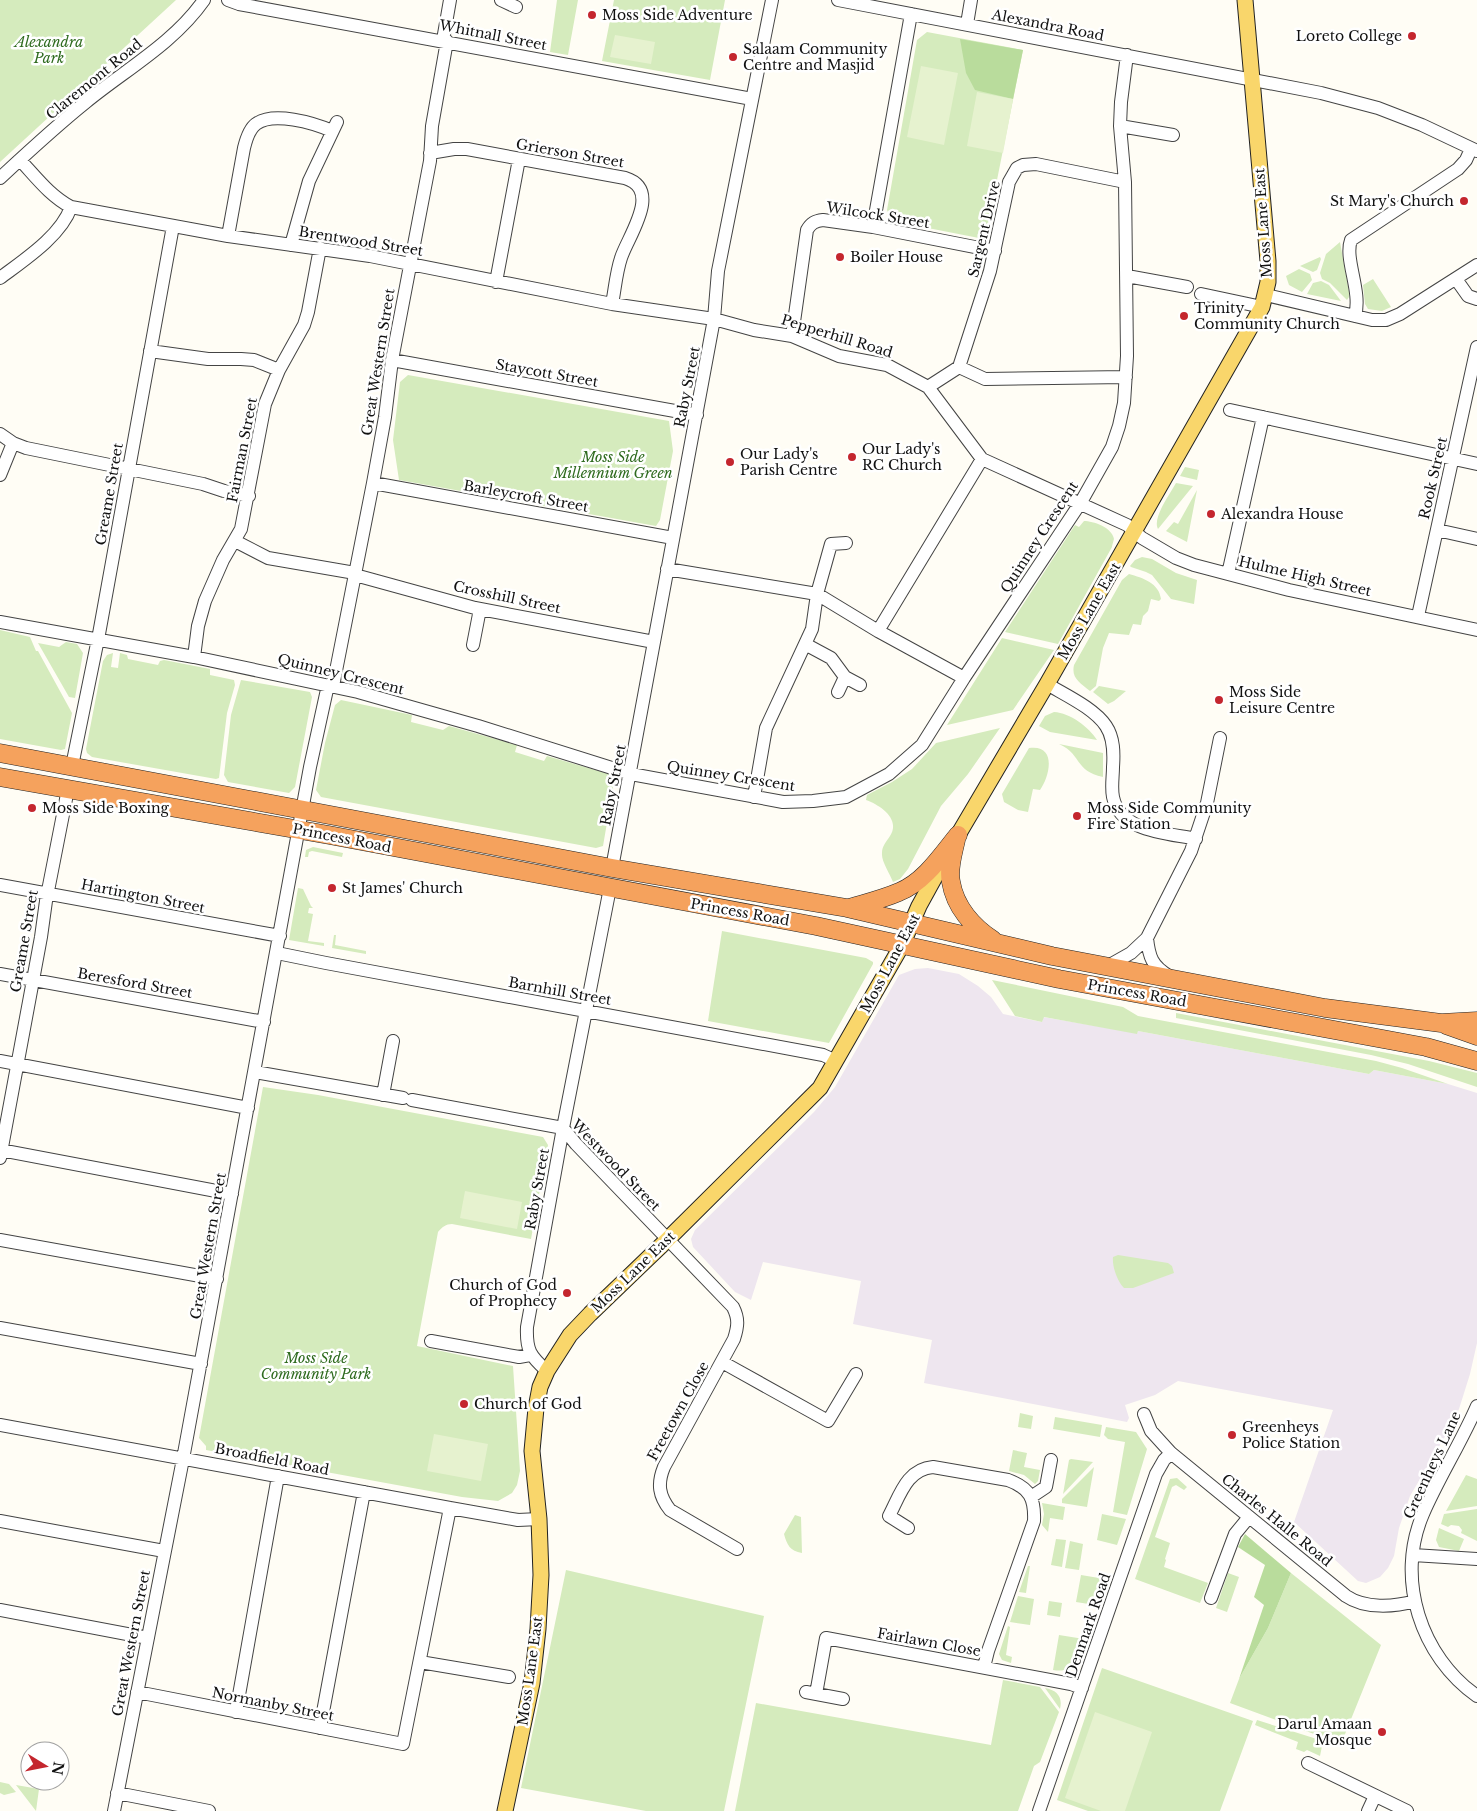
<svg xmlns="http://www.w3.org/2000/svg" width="1477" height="1811" font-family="'Libre Baskerville',serif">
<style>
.industrial{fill:#eee6ef}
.green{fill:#d5ebbd}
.forest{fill:#b9dc9c}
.pitch{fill:#e6f2cf}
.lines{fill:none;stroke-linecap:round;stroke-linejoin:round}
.minor-casing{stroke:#444;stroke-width:14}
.major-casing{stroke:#222;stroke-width:17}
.highway-casing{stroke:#222;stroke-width:19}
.minor{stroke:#fff;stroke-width:12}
.major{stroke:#f9d66b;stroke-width:15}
.highway{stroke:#f5a25d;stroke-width:18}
.poi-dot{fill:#c4262e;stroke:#fff;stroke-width:2}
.labels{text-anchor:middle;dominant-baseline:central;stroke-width:5;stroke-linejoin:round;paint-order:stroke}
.poi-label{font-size:14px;fill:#111;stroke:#fff;text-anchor:start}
.street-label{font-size:14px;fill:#111;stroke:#fff}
.park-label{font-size:14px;font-style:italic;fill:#2f6b1f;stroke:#fff}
</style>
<rect width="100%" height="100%" fill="#fffdf5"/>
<path class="industrial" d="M928,968L959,974L978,986L991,997L1003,1014L1042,1022L1043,1017L1137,1033L1138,1031L1369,1074L1374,1070L1448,1084L1477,1093V1343L1470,1374L1459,1409L1443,1440L1410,1496L1399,1528L1394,1556L1388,1568L1380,1577L1366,1583L1358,1581L1294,1522L1333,1410L1178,1381L1155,1395L1125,1405L1129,1418L1127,1422L924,1383L932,1340L853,1324L861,1281L763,1262L751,1300L735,1292L693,1247L691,1239L695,1230L814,1112L835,1087L899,975L915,969Z"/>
<path class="green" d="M0,0H176L0,162Z
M557,0H578L568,55L550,52Z
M614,0H725L710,80L602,61Z
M927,32L1023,50L986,235L979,238L892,221L887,210L917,40Z
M1340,242L1349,292V297L1347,300L1330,283L1322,279L1320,273L1326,254Z
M1320,257L1321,259L1317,270L1313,272L1300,266Z
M1299,269L1310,274L1312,280L1302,292L1289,285L1286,276Z
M1373,279L1391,307L1382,311L1368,309L1365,304L1363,285Z
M1321,281L1329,285L1341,301L1307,294L1313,283Z
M408,375L669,421L673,451L660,520L656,526L399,480L393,440L400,382Z
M1185,467L1199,470L1197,480L1180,476Z
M1176,483L1193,486L1158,529C1152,518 1170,494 1176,483Z
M1197,490L1187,542L1166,531L1174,522L1178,524Z
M1084,521C1093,521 1112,527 1114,539C1114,539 1112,546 1112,547L1058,644L1005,632L1075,525L1079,527Z
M1142,557L1152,559L1176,573L1197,580L1194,604L1171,599L1152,575L1146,572L1131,567L1130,566L1135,560Z
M1129,574C1143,578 1159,583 1161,599L1159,601L1151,599L1148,611L1143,616L1141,625L1133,624L1129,635L1109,633L1103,648L1096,686L1090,691C1080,683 1071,678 1074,665L1122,580Z
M0,630L30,637L36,651H38L72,713L65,749L61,750L0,739Z
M1002,638L1054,650L1013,710L947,725Z
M66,642L77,644L83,653L75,698L69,697L38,643L59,647Z
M113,653L111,667L118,668L120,653L127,655L128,659L158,665L160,661L164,660L210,669V675L234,680L235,685L227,713L219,778L216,779L92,757L87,753L86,749L103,661L107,655Z
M241,680L310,692L312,697L295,787L289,793L228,782L224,775L231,715Z
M1099,686L1126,691L1114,701L1108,704L1093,692Z
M341,700L412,715L411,722L443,730L449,726L517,745L515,752L544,761L547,756L609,774V778L614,782L603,846L596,848L321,797L316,790L325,743L335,705Z
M1054,712C1070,713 1089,727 1097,740L1050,732L1039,726L1045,716Z
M1000,728L968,774L941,806L908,869L900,879L893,882C890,874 881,861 882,853C882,846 886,842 890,836C901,819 880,805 866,800L867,795L892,782L912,769L936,743Z
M1059,744L1103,753V777C1074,771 1082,754 1059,744Z
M1029,748C1057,744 1050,776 1040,790L1033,789L1028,812L1018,810L1004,802L1002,794Z
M313,847L343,853L342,857L312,851L309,852L308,857H305L306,850Z
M298,888L303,889L311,906L313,908H309L308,913L313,914L308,941L324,943V946L289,940Z
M722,931L866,958L873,962V964L829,1043L708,1021Z
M334,935H336L335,945L366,951V954L332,948Z
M992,980L1123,1007L1138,1016L1376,1061L1402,1068L1448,1084L1374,1070L1369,1074L1138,1031L1137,1034L1044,1017L1042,1022L1015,1016Z
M1176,1013L1429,1061L1477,1073V1087L1408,1064L1371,1055L1176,1018Z
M263,1087L318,1095L543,1137L548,1145L531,1239L452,1224C446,1224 442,1227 438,1232L417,1346L513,1366L520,1471L517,1485L512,1493L498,1501L462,1497L206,1450V1446L199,1438Z
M1118,1255L1168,1263L1172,1266L1174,1273L1133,1288H1124C1117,1281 1112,1266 1113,1257Z
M1020,1413L1033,1416L1031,1429L1018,1427Z
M1055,1417L1102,1425L1100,1437L1053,1429Z
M1106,1427L1136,1432L1147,1449L1127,1515L1113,1512L1125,1442L1108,1439L1104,1435Z
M1013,1450L1027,1453L1024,1467L1040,1470L1038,1481L1035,1484L1024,1475L1009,1471Z
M1071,1459L1093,1462L1063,1494L1069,1460Z
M1094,1467L1087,1507L1062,1503V1499Z
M1466,1475L1477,1479V1506L1446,1511Z
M1177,1478L1187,1487L1184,1490L1176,1485L1172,1487L1155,1537L1170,1543L1165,1559L1166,1560L1164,1567L1208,1583L1200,1603L1135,1579L1170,1479Z
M1042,1503L1065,1507L1063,1520L1050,1518L1048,1532L1042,1525L1044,1514Z
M1477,1509V1541L1461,1533L1462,1530L1459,1526L1451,1525L1448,1527L1441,1524L1444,1514Z
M1102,1514L1126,1519L1117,1545L1097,1540Z
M795,1515L801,1517L802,1553C790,1551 787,1545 784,1534Z
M1439,1528L1464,1539L1459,1551L1439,1547L1436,1540Z
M1056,1539L1066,1540L1062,1567L1051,1565Z
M1070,1541L1083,1544L1079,1570L1065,1568Z
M1028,1566H1030L1026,1593L1019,1592Z
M566,1570L764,1616L724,1811H646L521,1788Z
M1228,1573L1239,1577L1227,1612L1216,1608Z
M1291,1573L1381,1645L1341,1744L1230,1703L1239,1679L1268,1628Z
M1081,1575L1105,1579L1095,1605L1076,1602Z
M1018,1596L1034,1599L1030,1625L1010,1622Z
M1049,1601L1062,1603L1060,1617L1047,1615Z
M1008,1626L1010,1627L1006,1655L1012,1657L1011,1663L1002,1660L999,1654Z
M1059,1635L1084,1639C1078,1656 1076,1674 1053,1670Z
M1102,1668L1253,1721L1220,1811H1088L1057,1800Z
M1003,1680L1040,1687L1059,1712L1040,1762L1034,1766L1018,1811H735L756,1703L991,1745Z
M1045,1688C1057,1690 1063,1697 1060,1709Z
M1257,1720L1320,1740L1319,1742L1322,1746L1320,1756L1307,1750L1304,1752L1296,1749L1298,1742L1255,1725Z
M0,1782L9,1784L16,1792L4,1795L0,1793Z
M16,1785L39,1789L36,1811Z"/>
<path class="forest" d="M960,39L1023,50L1013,99L975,90L966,73Z
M1245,1534L1291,1573L1268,1628L1239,1679L1264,1605L1254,1597L1265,1565L1238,1547Z"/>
<path class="pitch" d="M615,35L655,42L651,64L610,57Z
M921,66L958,73L944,145L907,137Z
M977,92L1013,99L1003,153L967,146Z
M465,1191L522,1202L517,1229L460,1218Z
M434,1434L488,1444L481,1481L427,1471Z
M1095,1712L1152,1732L1125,1811H1101L1065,1798Z"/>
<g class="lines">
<g class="minor-casing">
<path id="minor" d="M228,0L239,4L752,99
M501,0L516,7
M838,0L1321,93L1378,108L1422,125L1477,151
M967,24L971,0
M443,40L450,0
M1120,126L1173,135
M430,153L454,149H467L625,178C663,190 628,236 621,258C616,273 615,289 612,304
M20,160C36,177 50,196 71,207L228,236L370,256L612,304L714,319L754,330L792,336L839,356L887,365L928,387L982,459L1127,525L1142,538L1176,558L1194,565L1289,590L1477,630
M0,178C28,152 56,126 86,102C125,70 174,43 204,0
M873,227L911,14
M228,236L244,148C246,140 249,129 256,124C273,111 314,123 332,131
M291,245L309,181L337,122
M1127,276L1187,287
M0,278C24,260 61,236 71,207
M1456,279L1468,296L1477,299
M496,282L519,159
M1201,294L1262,307
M1266,295L1372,320H1386L1400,314L1477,265
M1355,316C1362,291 1344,259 1351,240L1458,169L1466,160L1471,149
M792,336L807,230C811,223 815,221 823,220L873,227L995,251
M150,351L208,359H241L254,360L279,370
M392,360L697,415
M959,367L985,379L1126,377
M928,387L959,367L990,271L1009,182L1017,168L1023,165L1036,164L1125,182
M1230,410L1477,464
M0,434L13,443L26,448L203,484L224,491L249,496
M0,475L13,443
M373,483L673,538
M1437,530L1477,539
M235,541L268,558L355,573
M667,569L817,594L878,631L964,678
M1228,574L1263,417
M355,575L475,608L654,642
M1418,616L1477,347
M0,622L194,657L358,692L478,726L631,774L783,802L813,801L846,797L889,774L922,745L964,678L1081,502L1112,447L1119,426L1124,403L1127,356L1125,182L1120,126L1121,102L1127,55
M878,631L982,459
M805,644L831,658L845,677L860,685
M473,645L480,609
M194,657L198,626L205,601L223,560L241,529L265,404L279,370L304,325L308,312L320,248
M1047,684C1065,695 1094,708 1106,726C1114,738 1114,753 1113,767C1113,777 1111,787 1113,797C1120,832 1168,833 1196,839
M333,686L373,483L385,417L392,360L430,161L432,126L447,41
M838,692L845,677
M72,766L99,634L173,226
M754,797L766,728L812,629L817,594L831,544L846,543
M612,868L714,319L718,271L772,0
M0,885L280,936
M1147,938C1149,957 1152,966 1169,976
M277,953L326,963L823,1055L836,1061
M1108,966L1131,953L1147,938L1191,851L1207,803L1220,738
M0,974L264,1022
M0,1061L248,1108
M255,1072L403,1098
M383,1095L393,1041
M412,1100L563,1128L576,1144L733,1307C739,1319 738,1326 734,1339L664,1467C657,1484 659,1496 670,1510L737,1549
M0,1150L232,1194
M0,1158L41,937L46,901L68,789
M0,1240L217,1279
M0,1328L201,1364
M431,1341L519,1357L530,1355
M722,1362L828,1421L856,1374
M547,1371C530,1356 526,1350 527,1327L563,1128L610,888
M1477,1406C1461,1443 1439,1477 1423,1514C1395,1579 1421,1657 1477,1696
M1144,1414L1151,1431L1171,1453L1346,1596C1365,1609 1394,1607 1415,1601
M0,1425L450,1508L518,1520L539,1519
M1031,1497L1046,1487L1051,1460
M0,1521L164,1551
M908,1528L889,1516C900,1495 907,1469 933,1467L1008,1480C1030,1488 1035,1499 1034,1521L988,1651L984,1667
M1413,1555L1477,1559
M1211,1598L1235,1534L1249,1517
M0,1610L148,1638
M420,1662L509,1677
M137,1692L403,1744L450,1508
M806,1692L843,1699
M816,1694L826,1638L1071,1684L1082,1688
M236,1712L278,1476
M320,1728L364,1492
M1308,1763L1407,1811
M117,1793L209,1811
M114,1811L183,1459L310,767L328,685
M1039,1811L1156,1474L1164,1460L1171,1453
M1368,1811L1375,1796"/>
</g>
<g class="major-casing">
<path id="major" d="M505,1811L532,1683L538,1629L541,1575L539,1519L532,1451L536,1408L540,1387L547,1371L570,1335L590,1314L667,1240L820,1088L902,945L919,906L958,835L1047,684L1262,307L1268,282V261L1245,0"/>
</g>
<g class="highway-casing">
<path id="highway" d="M0,753L612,868L847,908L1052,956L1325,1008L1441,1023L1477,1021
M0,777L329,835L816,926L1059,979L1426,1047L1477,1061
M956,840C953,854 948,869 951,882C955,907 973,927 993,940
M849,908C866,903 883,899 899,892C924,882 941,856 958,835
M1446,1025L1477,1036"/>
</g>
<use href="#minor" class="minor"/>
<use href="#major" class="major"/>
<use href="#highway" class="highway"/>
</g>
<g class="poi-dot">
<circle cx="592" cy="15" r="5"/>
<circle cx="1412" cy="36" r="5"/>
<circle cx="733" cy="57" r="5"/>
<circle cx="1464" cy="201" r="5"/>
<circle cx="840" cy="257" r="5"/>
<circle cx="1184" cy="316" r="5"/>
<circle cx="852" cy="457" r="5"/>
<circle cx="730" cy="462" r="5"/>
<circle cx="1211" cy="514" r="5"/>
<circle cx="1219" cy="700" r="5"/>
<circle cx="32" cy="808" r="5"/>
<circle cx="1077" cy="816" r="5"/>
<circle cx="332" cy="888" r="5"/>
<circle cx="567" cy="1293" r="5"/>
<circle cx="464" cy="1404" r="5"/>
<circle cx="1232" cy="1435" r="5"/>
<circle cx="1382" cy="1732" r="5"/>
</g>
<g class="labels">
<g class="poi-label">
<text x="602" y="15">Moss Side Adventure</text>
<text x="1402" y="36" text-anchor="end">Loreto College</text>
<text x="743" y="49">Salaam Community<tspan x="743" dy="16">Centre and Masjid</tspan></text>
<text x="1454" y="201" text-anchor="end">St Mary's Church</text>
<text x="850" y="257">Boiler House</text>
<text x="1194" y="308">Trinity<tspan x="1194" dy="16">Community Church</tspan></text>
<text x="862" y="449">Our Lady's<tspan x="862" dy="16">RC Church</tspan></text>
<text x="740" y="454">Our Lady's<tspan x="740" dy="16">Parish Centre</tspan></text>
<text x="1221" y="514">Alexandra House</text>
<text x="1229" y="692">Moss Side<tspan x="1229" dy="16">Leisure Centre</tspan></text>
<text x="42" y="808">Moss Side Boxing</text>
<text x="1087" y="808">Moss Side Community<tspan x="1087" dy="16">Fire Station</tspan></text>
<text x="342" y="888">St James' Church</text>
<text x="557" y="1285" text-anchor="end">Church of God<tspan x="557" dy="16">of Prophecy</tspan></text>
<text x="474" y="1404">Church of God</text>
<text x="1242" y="1427">Greenheys<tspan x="1242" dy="16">Police Station</tspan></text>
<text x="1372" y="1724" text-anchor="end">Darul Amaan<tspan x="1372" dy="16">Mosque</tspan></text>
</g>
<g class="street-label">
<text transform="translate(1048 25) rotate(11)">Alexandra Road</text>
<text transform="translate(493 35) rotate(11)">Whitnall Street</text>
<text transform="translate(94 79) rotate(-39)">Claremont Road</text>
<text transform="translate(570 153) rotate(10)">Grierson Street</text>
<text transform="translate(878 215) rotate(9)">Wilcock Street</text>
<text transform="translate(1263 223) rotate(-94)">Moss Lane East</text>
<text transform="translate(984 229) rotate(-77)">Sargent Drive</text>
<text transform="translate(361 241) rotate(9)">Brentwood Street</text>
<text transform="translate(837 336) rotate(17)">Pepperhill Road</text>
<text transform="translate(378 362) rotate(-81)">Great Western Street</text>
<text transform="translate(547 373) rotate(10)">Staycott Street</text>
<text transform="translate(687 387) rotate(-79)">Raby Street</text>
<text transform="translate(242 450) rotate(-79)">Fairman Street</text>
<text transform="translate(1433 478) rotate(-77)">Rook Street</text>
<text transform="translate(109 494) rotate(-80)">Greame Street</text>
<text transform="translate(526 496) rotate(10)">Barleycroft Street</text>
<text transform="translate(1039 537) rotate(-57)">Quinney Crescent</text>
<text transform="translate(1305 576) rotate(13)">Hulme High Street</text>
<text transform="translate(507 597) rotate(12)">Crosshill Street</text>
<text transform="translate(1089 611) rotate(-60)">Moss Lane East</text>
<text transform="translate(341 674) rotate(14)">Quinney Crescent</text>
<text transform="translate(731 776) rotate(9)">Quinney Crescent</text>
<text transform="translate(613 785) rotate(-79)">Raby Street</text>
<text transform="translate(342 838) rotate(11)">Princess Road</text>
<text transform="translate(143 896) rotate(11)">Hartington Street</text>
<text transform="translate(740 912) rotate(10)">Princess Road</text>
<text transform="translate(24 941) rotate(-80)">Greame Street</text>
<text transform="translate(890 963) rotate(-62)">Moss Lane East</text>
<text transform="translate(135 983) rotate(10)">Beresford Street</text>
<text transform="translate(560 991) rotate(10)">Barnhill Street</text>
<text transform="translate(1137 993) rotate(10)">Princess Road</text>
<text transform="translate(616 1165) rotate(46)">Westwood Street</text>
<text transform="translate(537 1189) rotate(-80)">Raby Street</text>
<text transform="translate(208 1246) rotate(-80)">Great Western Street</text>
<text transform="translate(633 1272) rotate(-44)">Moss Lane East</text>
<text transform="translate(678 1411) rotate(-61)">Freetown Close</text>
<text transform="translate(272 1459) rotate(11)">Broadfield Road</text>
<text transform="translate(1432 1465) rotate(-65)">Greenheys Lane</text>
<text transform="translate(1277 1520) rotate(39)">Charles Halle Road</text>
<text transform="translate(1088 1625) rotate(-71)">Denmark Road</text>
<text transform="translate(929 1642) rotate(10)">Fairlawn Close</text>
<text transform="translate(131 1643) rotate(-79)">Great Western Street</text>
<text transform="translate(530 1671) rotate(-82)">Moss Lane East</text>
<text transform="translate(273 1704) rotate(11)">Normanby Street</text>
</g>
<g class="park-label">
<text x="49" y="42">Alexandra<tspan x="49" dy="16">Park</tspan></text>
<text x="613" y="457">Moss Side<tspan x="613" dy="16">Millennium Green</tspan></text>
<text x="316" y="1358">Moss Side<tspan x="316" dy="16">Community Park</tspan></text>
</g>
</g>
<g transform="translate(45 1766) rotate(100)"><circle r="24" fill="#ffffff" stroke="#a0a0a0"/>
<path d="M0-4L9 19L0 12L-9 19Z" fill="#c4262e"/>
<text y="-8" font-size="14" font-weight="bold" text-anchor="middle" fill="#111111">N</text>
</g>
</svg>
